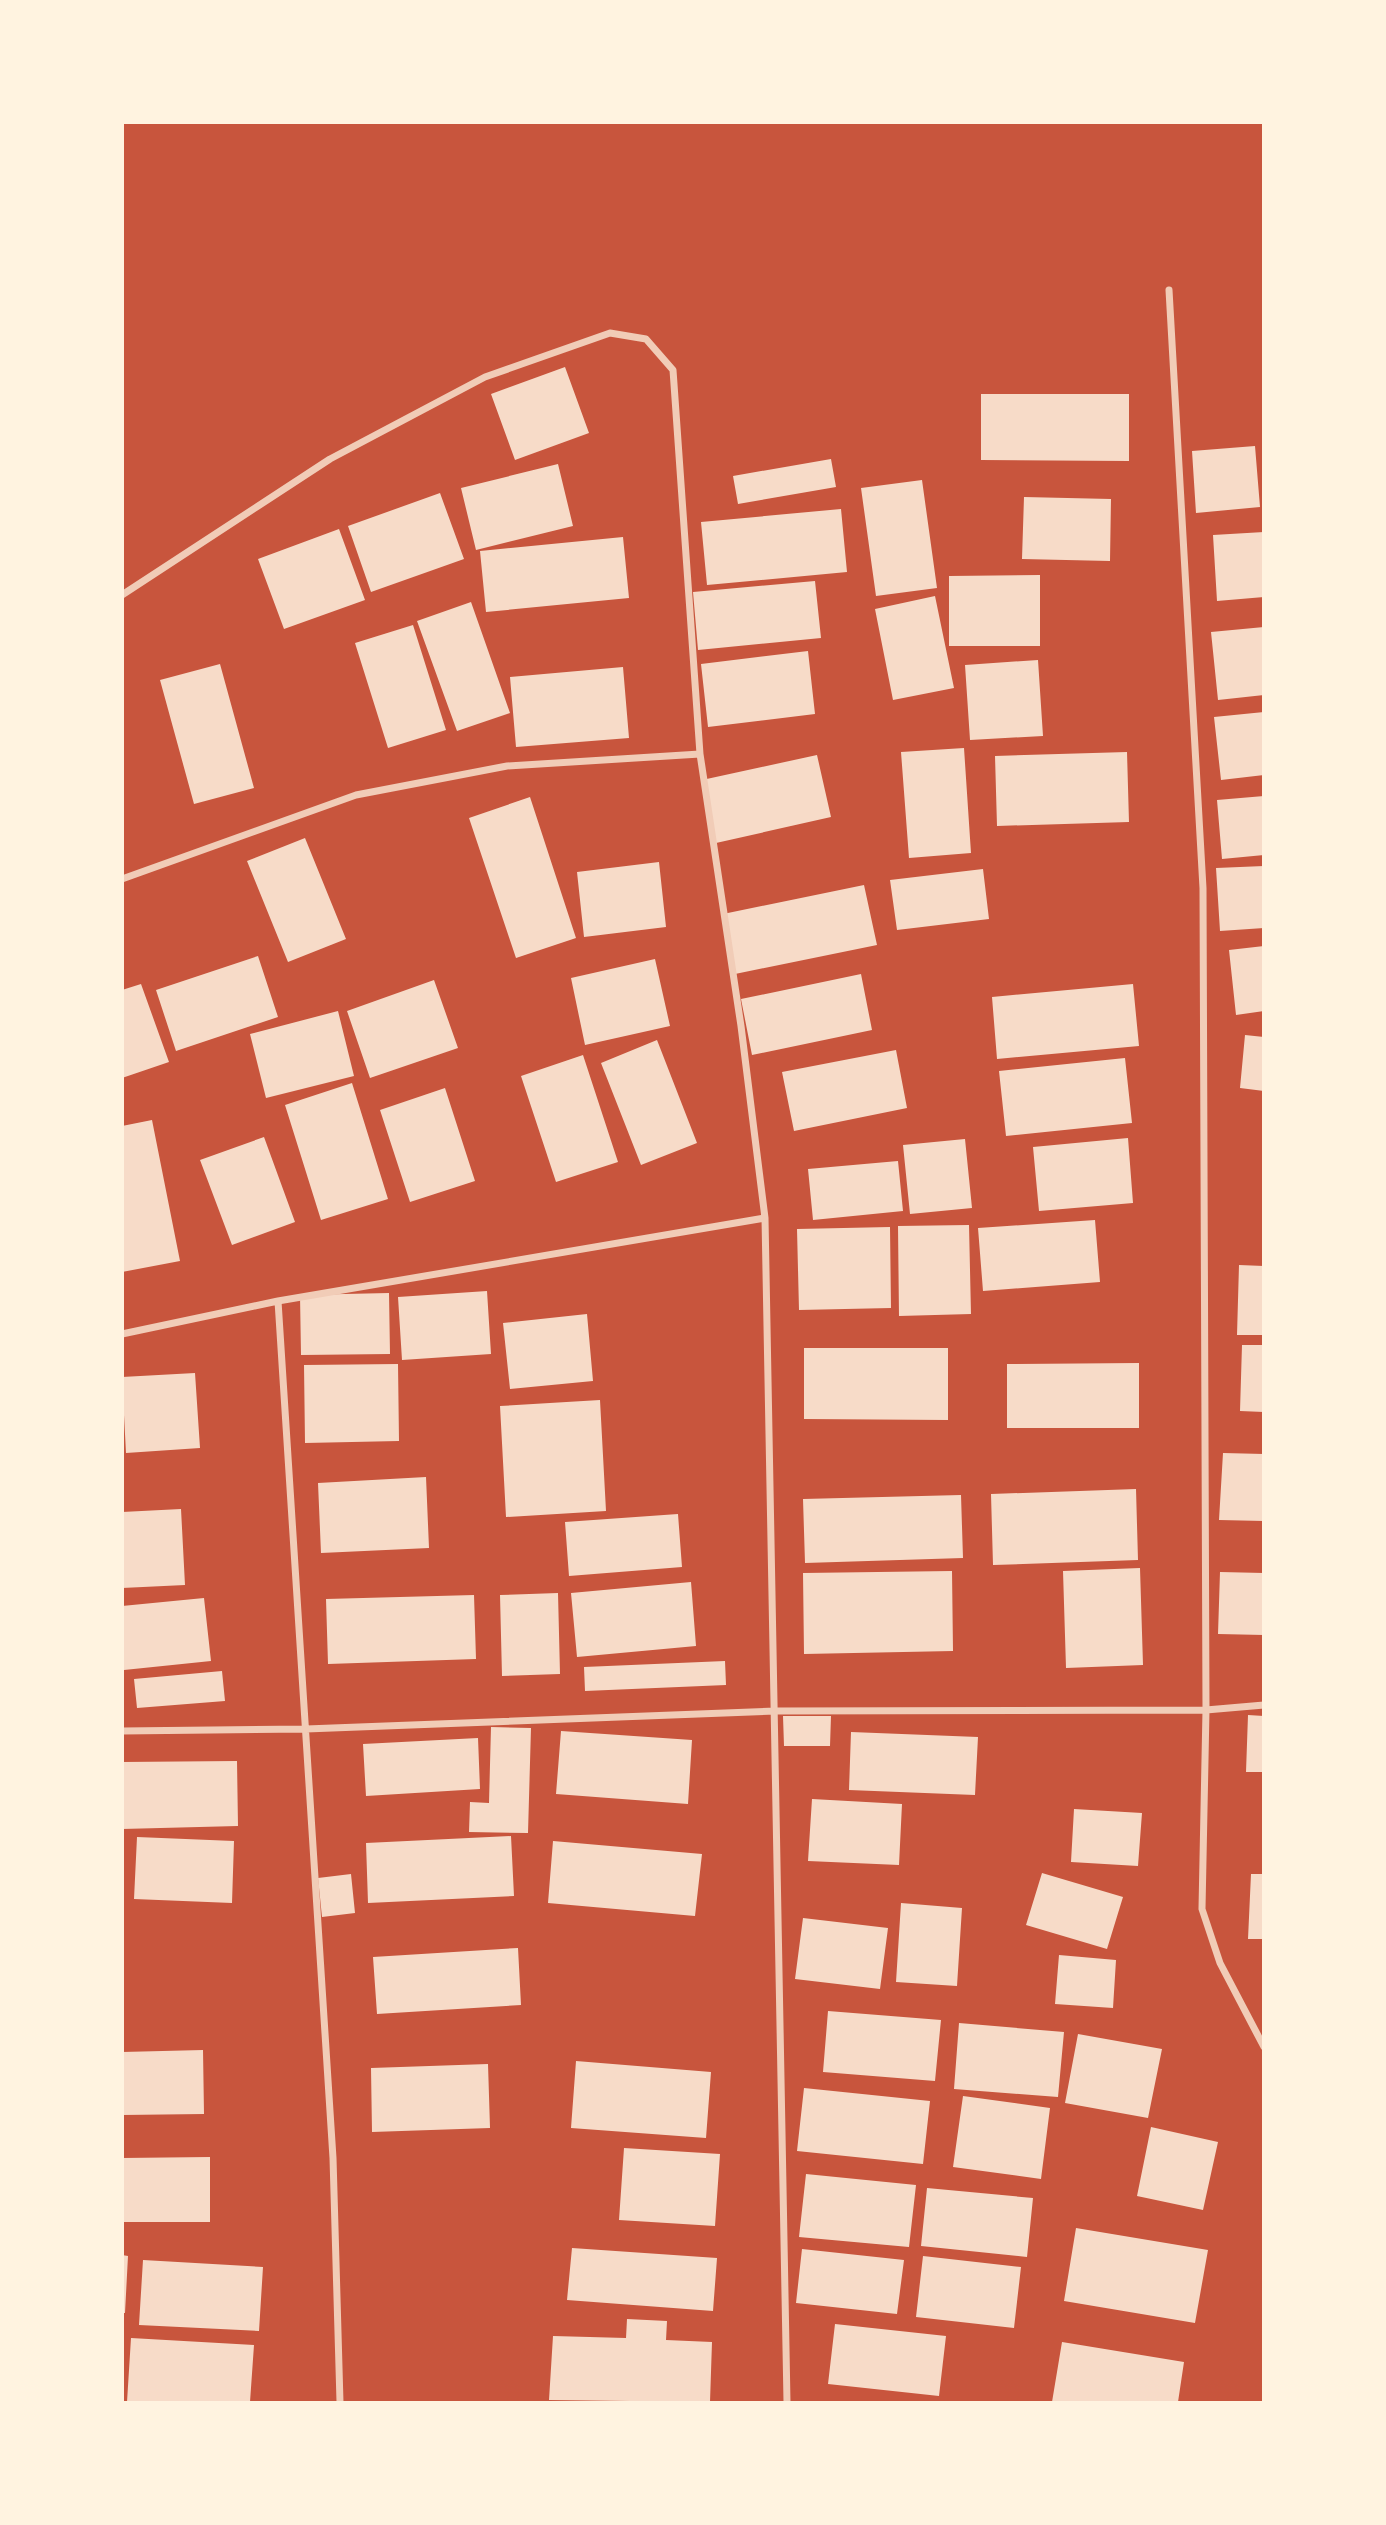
<svg xmlns="http://www.w3.org/2000/svg" width="1386" height="2525" font-family="'Source Sans 3',sans-serif">
<style>
.building{fill:#f7dbc8}
.lines{fill:none;stroke-linecap:round;stroke-linejoin:round}
.minor{stroke:#f1ccb7;stroke-width:7}
</style>
<rect width="100%" height="100%" fill="#c8553d"/>
<path class="building" d="M565,367L589,433L515,460L491,394Z
M981,394H1129V461L981,460Z
M1255,446L1260,507L1196,513L1192,451Z
M831,459L836,487L738,504L733,476Z
M558,464L573,526L476,550L461,488Z
M922,480L937,588L876,596L861,488Z
M440,493L464,559L371,592L348,526Z
M1024,497L1111,499L1110,561L1022,559Z
M841,509L847,572L707,585L701,522Z
M339,529L365,600L284,629L258,559Z
M1264,532V597L1217,601L1213,535Z
M623,537L629,598L486,612L480,551Z
M1040,575V646H949V576Z
M815,581L821,638L698,650L693,592Z
M935,596L954,688L893,700L875,609Z
M471,602L510,713L457,731L417,621Z
M413,625L446,730L388,748L355,643Z
M1264,627V695L1218,700L1211,632Z
M808,651L815,714L708,727L701,664Z
M1038,660L1043,736L970,740L965,665Z
M220,664L254,788L194,804L160,680Z
M623,667L629,738L516,747L510,677Z
M1264,712V775L1221,780L1214,717Z
M964,748L971,853L909,858L901,752Z
M1127,752L1129,822L997,826L995,756Z
M817,755L831,817L716,843L702,780Z
M1264,796V855L1222,859L1217,800Z
M530,797L576,938L516,958L469,818Z
M305,838L346,939L288,962L247,861Z
M659,862L666,927L584,937L577,872Z
M1264,866V928L1220,931L1216,868Z
M983,869L989,919L897,930L890,880Z
M864,885L877,945L735,974L723,914Z
M1264,946V1011L1236,1015L1229,950Z
M258,956L278,1017L176,1051L156,990Z
M655,959L670,1026L585,1045L571,978Z
M861,974L872,1030L752,1055L741,999Z
M434,980L458,1048L370,1078L347,1011Z
M141,984L169,1062L122,1078V990Z
M1133,984L1139,1046L997,1059L992,997Z
M338,1011L354,1076L266,1098L250,1034Z
M1245,1035L1264,1037V1091L1240,1088Z
M657,1040L697,1143L641,1165L601,1063Z
M896,1050L907,1108L794,1131L782,1072Z
M583,1055L618,1162L556,1182L521,1076Z
M1125,1058L1132,1123L1006,1136L999,1071Z
M352,1083L388,1199L321,1220L285,1105Z
M445,1088L475,1181L410,1202L380,1110Z
M152,1120L180,1261L122,1272V1126Z
M264,1137L295,1222L232,1245L200,1160Z
M1128,1138L1133,1203L1039,1211L1033,1147Z
M965,1139L972,1208L910,1214L903,1145Z
M898,1161L903,1211L813,1220L808,1169Z
M1095,1220L1100,1282L983,1291L978,1228Z
M969,1225L971,1314L899,1316L898,1226Z
M890,1227L891,1308L799,1310L797,1229Z
M1239,1265L1264,1266V1335H1237Z
M487,1291L491,1354L402,1360L398,1297Z
M389,1293L390,1354L301,1355L300,1295Z
M587,1314L593,1381L510,1389L503,1323Z
M1242,1345H1264V1412L1240,1411Z
M804,1348H948V1420L804,1419Z
M1139,1363V1428H1007V1364Z
M398,1364L399,1441L305,1443L304,1365Z
M195,1373L200,1448L126,1453L122,1377Z
M600,1400L606,1511L506,1517L500,1406Z
M1223,1453L1264,1454V1521L1219,1520Z
M426,1477L429,1548L321,1553L318,1483Z
M1136,1489L1138,1560L993,1565L991,1494Z
M961,1495L963,1558L805,1563L803,1499Z
M181,1509L185,1585L122,1588V1512Z
M678,1514L682,1567L569,1576L565,1522Z
M1140,1568L1143,1665L1066,1668L1063,1571Z
M952,1571L953,1651L804,1654L803,1573Z
M1220,1572L1264,1573V1635L1218,1634Z
M691,1582L696,1646L577,1657L571,1593Z
M558,1593L560,1674L502,1676L500,1595Z
M474,1595L476,1659L328,1664L326,1599Z
M204,1598L211,1661L124,1670L122,1606Z
M725,1661L726,1685L585,1691L584,1667Z
M222,1671L225,1701L137,1708L134,1679Z
M1248,1715L1264,1716V1772H1246Z
M783,1716H831L830,1746H784Z
M491,1727L531,1728L528,1833L469,1832L470,1802L489,1803Z
M561,1731L692,1740L688,1804L556,1794Z
M851,1732L978,1737L975,1795L849,1790Z
M478,1738L480,1789L366,1796L363,1744Z
M237,1761L238,1826L122,1829V1762Z
M812,1799L902,1804L899,1865L808,1861Z
M1074,1809L1142,1813L1138,1866L1071,1862Z
M511,1836L514,1896L368,1903L366,1843Z
M137,1837L234,1841L232,1903L134,1899Z
M553,1841L702,1854L695,1916L548,1903Z
M1042,1873L1123,1897L1107,1949L1026,1925Z
M351,1874L355,1913L322,1917L318,1878Z
M1251,1874H1264V1939H1248Z
M901,1903L962,1908L957,1986L896,1982Z
M803,1918L888,1928L880,1989L795,1979Z
M518,1948L521,2005L377,2014L373,1957Z
M1059,1955L1116,1960L1113,2008L1055,2004Z
M828,2011L941,2020L935,2081L823,2072Z
M959,2023L1064,2032L1058,2097L954,2089Z
M1078,2034L1162,2049L1148,2118L1065,2103Z
M203,2050L204,2114L122,2115V2052Z
M576,2061L711,2072L706,2138L571,2128Z
M488,2064L490,2128L372,2132L371,2068Z
M804,2088L930,2101L923,2164L797,2151Z
M963,2096L1050,2108L1041,2179L953,2167Z
M1151,2127L1218,2142L1203,2210L1137,2196Z
M624,2148L720,2154L715,2226L619,2220Z
M210,2157V2222H122V2158Z
M806,2174L916,2185L909,2247L799,2237Z
M927,2188L1033,2198L1027,2257L921,2246Z
M1076,2228L1208,2250L1195,2323L1064,2301Z
M572,2248L717,2258L713,2311L567,2300Z
M802,2249L904,2260L897,2314L796,2303Z
M122,2255L128,2256L125,2313H122Z
M923,2256L1021,2267L1014,2328L916,2317Z
M143,2260L263,2267L259,2331L139,2325Z
M627,2319L667,2321L666,2340L712,2342L710,2402L549,2400L553,2336L626,2338Z
M835,2324L946,2336L939,2396L828,2384Z
M131,2338L254,2345L250,2402H127Z
M1062,2342L1184,2362L1178,2402H1052Z"/>
<g class="lines">
<path class="minor" d="M1169,290L1203,888L1206,1710L1202,1909L1220,1963L1264,2047
M122,595L330,459L485,377L610,333L646,339L673,370L700,754L741,1026L765,1218L787,2402
M122,879L356,795L507,766L700,754
M278,1301L333,2158L340,2402
M122,1334L278,1301L765,1218
M122,1731L306,1729L775,1711L1206,1710L1264,1705"/>
</g>
<rect width="1386" height="2525" fill="none" stroke="#fff3e0" stroke-width="248"/>
</svg>
